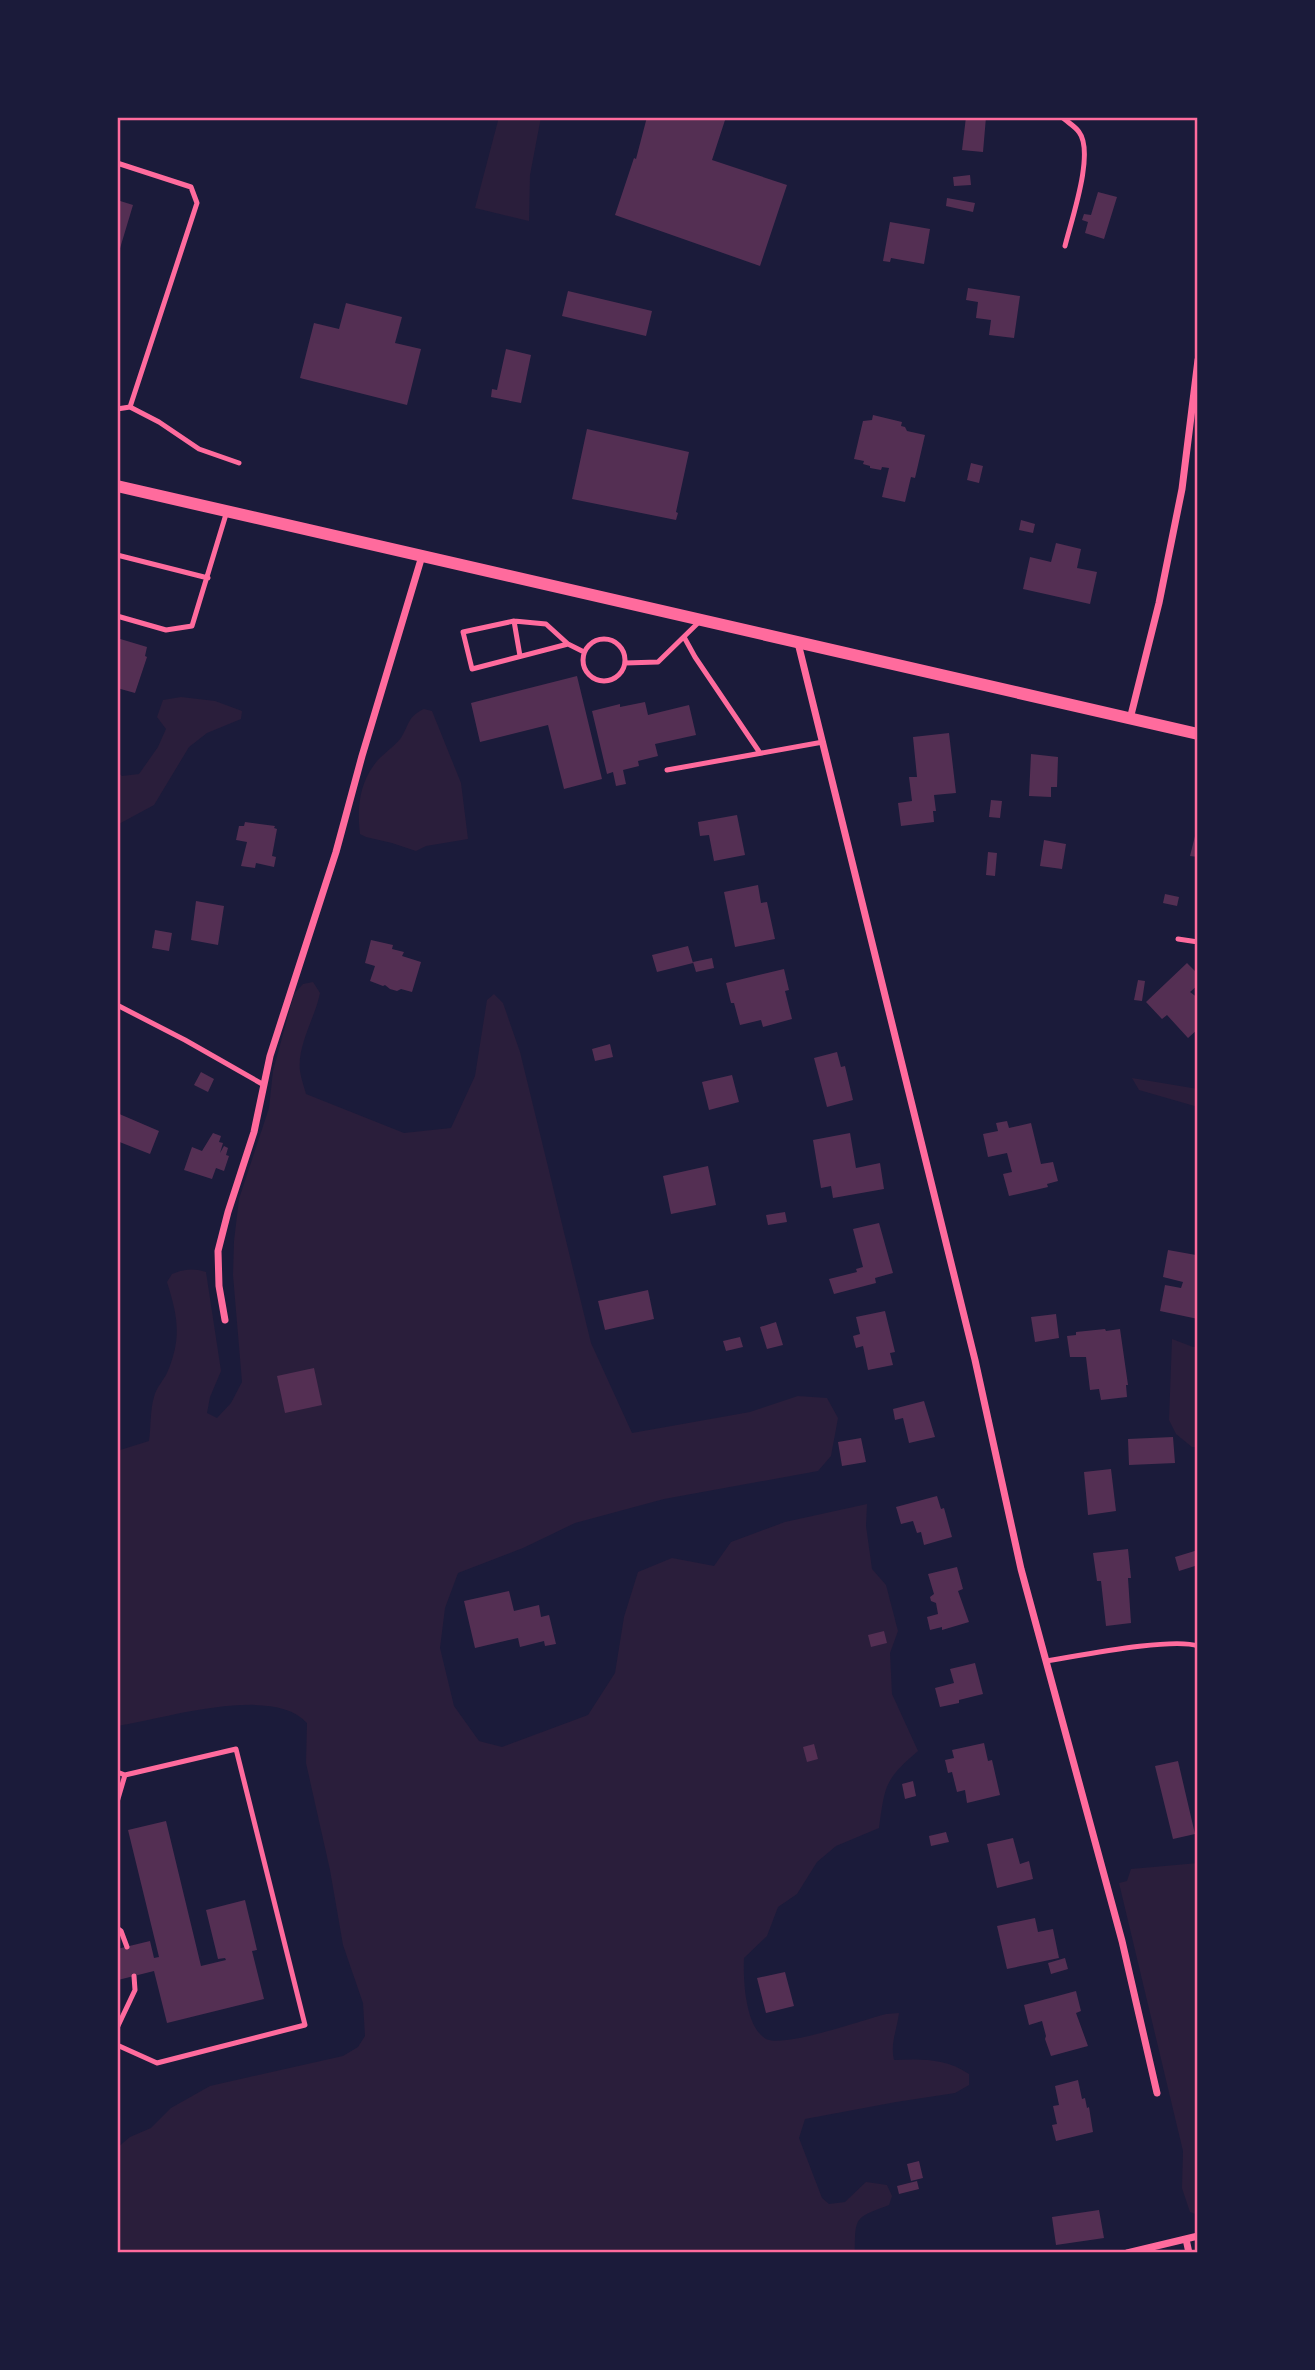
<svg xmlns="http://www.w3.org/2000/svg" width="1315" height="2370" font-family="'Open Sans',sans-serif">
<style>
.green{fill:#2a1e3b}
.building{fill:#542f53}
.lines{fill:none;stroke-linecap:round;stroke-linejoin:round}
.service{stroke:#ff6b9d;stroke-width:5}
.minor{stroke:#ff6b9d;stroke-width:7}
.tertiary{stroke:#ff6b9d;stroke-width:12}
.neatline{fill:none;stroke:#ff6b9d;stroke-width:2.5}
</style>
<rect width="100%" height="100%" fill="#1b1b3a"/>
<path class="green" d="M499,117H541L530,175L529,221L475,208Z
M181,697L215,701L242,711L241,719L207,733L189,747L154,805L117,825V772L122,776L139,774L158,747L166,729L157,717L163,700Z
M424,709L432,711L461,783L468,839L426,846L416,851L392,843L366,837L360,834C357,810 359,785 374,765C381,755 393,748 401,738C409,725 408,716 424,709Z
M313,982L320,993C315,1018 297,1045 300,1071C301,1079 304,1086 306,1094L404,1133L451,1128L475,1076L487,1000L494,994L503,1003L520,1052L591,1343L632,1433L750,1412L798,1396L827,1398L838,1418L831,1456L818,1471L664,1499L575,1523L523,1548L458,1573L445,1608L440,1648L454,1706L479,1741L502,1747L588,1715L615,1673L624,1617L638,1572L672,1558L714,1566L731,1542L785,1522L867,1504L866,1526L872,1569L886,1585L898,1631L890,1653L892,1694L918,1751C884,1780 885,1786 879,1828L836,1846L817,1862L797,1894L778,1907L767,1936L744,1958C743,1979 745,2027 766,2039C784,2048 863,2020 886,2014L899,2013C897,2030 890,2043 894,2060C922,2059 945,2058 969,2074V2085L955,2093L896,2102L805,2119L799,2138L822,2198L829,2204L845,2202L866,2182L887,2185L892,2196L889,2205C855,2218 855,2216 855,2253H117V2148L130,2137L151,2128L171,2108L210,2086L343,2056L358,2047L365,2036L363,2003L343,1945L330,1870L306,1763L307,1723C273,1684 164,1719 117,1726V1451L149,1441C151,1427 150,1410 154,1397C156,1388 163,1381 167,1373C182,1338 178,1317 167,1282L172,1274C184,1269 193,1268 206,1272L221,1371L210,1397L207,1413L217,1418L231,1403L242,1382L233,1275L234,1241L239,1199L269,1108L273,1071L294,994L303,984Z
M1132,1078L1198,1089V1107L1139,1090Z
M1172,1339L1193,1347H1198V1447H1192L1176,1434L1169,1420Z
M1198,1863V2215L1190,2212L1182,2188L1183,2151L1119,1883L1127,1881L1131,1869Z"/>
<path class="building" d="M647,117H726L712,160L787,185L760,266L615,215L634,158L636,159Z
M966,117H986L983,152L962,150Z
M970,175L971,185L954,186L953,177Z
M1098,192L1117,197L1104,239L1085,233L1088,222L1082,220L1084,214L1091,215Z
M947,198L975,203L973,212L946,206Z
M117,200L133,205L118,255H117Z
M890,222L930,229L924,264L891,258L890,262L883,261Z
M968,288L1020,296L1014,338L989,335L991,320L976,318L978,302L966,300Z
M568,291L652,311L646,336L562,316Z
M346,303L402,317L395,343L421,349L407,405L300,378L314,323L339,329Z
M506,349L531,355L521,403L491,397L492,389L497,390Z
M873,415L902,422L901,426L905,427L907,431L925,435L915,478L911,477L905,502L882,497L889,468L882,467L881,470L870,468V466L863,464L864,461L854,459L863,421L872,420Z
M587,429L689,452L676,512L678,513L676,520L572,499Z
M971,463L983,466L979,483L967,480Z
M1021,520L1035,524L1033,533L1019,530Z
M1056,543L1081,549L1077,568L1097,572L1090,604L1023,589L1030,557L1051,562Z
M117,638L147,647L145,656L147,657L135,693L117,688Z
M577,676L602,779L564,789L548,725L480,742L471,703Z
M645,702L648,715L689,705L696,735L655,744L658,756L638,761L639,766L623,770L626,784L616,786L613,772L607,774L592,711L620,704V707Z
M949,733L956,793L934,795L936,811H933L934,822L901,826L898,803L912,801L909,777H917L913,737Z
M1031,754L1058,757L1057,787H1051V797L1029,796Z
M991,800L1002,801L1000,818L989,817Z
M737,815L745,855L714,861L709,835L700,836L698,822Z
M245,822L275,826L274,828L277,829L272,856L276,857L274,867L256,863L255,868L241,866L247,842L236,840L239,826H244Z
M1197,828H1198V857L1190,856Z
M1044,840L1066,844L1062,869L1040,866Z
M988,852L997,853L995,876L986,875Z
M758,885L761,903L767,902L775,939L735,947L724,892Z
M1165,894L1179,897L1177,906L1163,903Z
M196,901L224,906L218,945L191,940Z
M155,930L172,933L169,951L152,948Z
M371,940L393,945L392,949L404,952L402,956L421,962L412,992L401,989L397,991L390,989L385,985L383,986L370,981L375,966L365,963Z
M688,946L693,963L657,972L652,955Z
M712,958L714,968L696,972L693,962Z
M1187,963L1198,974V985L1190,992L1198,998V1029L1188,1038L1167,1015L1162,1019L1146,1002Z
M784,969L789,990L785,991L792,1019L763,1027L761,1020L740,1025L734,1003H731L726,983Z
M1138,980L1145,981L1142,1001L1134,1000Z
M610,1044L613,1057L595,1061L592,1049Z
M837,1052L841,1067L845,1066L853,1100L827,1107L814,1058Z
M201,1072L214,1079L208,1092L194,1085Z
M732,1075L739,1102L709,1110L702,1082Z
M117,1113L159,1131L150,1154L117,1141Z
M1007,1121L1009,1128L1031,1123L1041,1164L1053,1162L1058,1181L1047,1184L1048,1187L1009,1196L1003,1174L1012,1172L1007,1153L988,1157L983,1134L998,1131L996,1123Z
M213,1133L221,1136L219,1142L223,1143L220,1153L224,1146L228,1148L226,1155L229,1156L224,1171L216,1168L212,1179L184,1170L192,1147L202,1151Z
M850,1133L856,1168L880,1163L884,1189L833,1198L831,1186L821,1188L813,1140Z
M708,1166L716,1205L671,1214L663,1176Z
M785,1212L787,1222L768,1225L766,1215Z
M879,1223L893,1273L875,1278L876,1283L834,1294L829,1279L857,1272L856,1269L863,1267L853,1229Z
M1168,1250L1196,1255L1195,1259L1198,1260V1319L1160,1311L1165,1285L1181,1288L1183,1282L1163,1277Z
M648,1290L654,1319L605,1330L598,1301Z
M885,1311L895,1352L890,1353L893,1365L868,1370L863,1346L856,1348L853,1336L860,1334L856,1317Z
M1056,1314L1059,1338L1035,1342L1031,1317Z
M776,1322L783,1345L767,1349L760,1327Z
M1105,1329L1106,1331L1120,1329L1128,1385H1126L1127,1397L1101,1400L1099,1389L1090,1390L1086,1357H1070L1067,1336L1076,1335V1332Z
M740,1337L743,1347L726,1351L723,1341Z
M314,1368L322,1405L285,1413L277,1376Z
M924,1401L935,1437L909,1443L903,1418L895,1420L893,1409Z
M1173,1437L1175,1463L1129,1465L1128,1439Z
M861,1438L866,1462L842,1466L838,1442Z
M1111,1469L1116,1511L1088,1515L1084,1472Z
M937,1496L941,1509L944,1508L952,1537L924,1545L921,1532L917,1533L913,1521L901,1524L896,1507Z
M1128,1549L1131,1578H1128L1131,1623L1106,1626L1101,1581H1097L1093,1553Z
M1198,1550V1565L1179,1571L1175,1557Z
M957,1567L963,1589L958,1591L969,1622L942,1630V1627L930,1630L927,1617L938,1614L936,1603L931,1601L930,1597L934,1594L928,1574Z
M509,1591L514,1611L539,1605L541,1617L549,1615L556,1644L545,1646L544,1641L520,1647L518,1638L475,1648L464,1601Z
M884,1631L887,1643L871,1647L868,1635Z
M975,1663L983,1694L959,1700V1703L940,1707L935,1688L954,1683L950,1669Z
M984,1743L988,1761L992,1760L1000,1795L967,1803L965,1790L957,1792L952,1772L948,1773L945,1760L954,1758L952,1750Z
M814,1744L818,1759L807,1762L803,1747Z
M1178,1761L1195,1834L1173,1839L1155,1766Z
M913,1781L916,1796L905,1799L902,1784Z
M166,1821L201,1966L226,1960L225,1958L218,1959L206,1910L245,1900L257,1950L252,1951L264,1999L167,2023L154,1971L118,1980L117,1949L150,1941L154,1958L159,1957L128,1830Z
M946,1832L949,1842L931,1846L929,1836Z
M1013,1838L1020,1864L1029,1861L1033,1879L997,1888L987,1844Z
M1035,1918L1038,1932L1053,1929L1059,1958L1007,1969L997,1926Z
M1065,1958L1068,1969L1051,1974L1048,1963Z
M785,1972L794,2006L766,2013L757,1978Z
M1076,1991L1081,2011L1076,2013L1088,2046L1051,2056L1045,2039L1046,2036L1042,2021L1029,2025L1024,2005Z
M1078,2080L1082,2099L1085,2098L1087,2108L1089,2107L1093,2132L1056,2141L1052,2125L1057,2124L1053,2106L1059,2105L1055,2086Z
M919,2161L923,2178L911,2181L907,2164Z
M917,2181L919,2189L899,2194L897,2186Z
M1099,2210L1104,2238L1056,2245L1052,2217Z"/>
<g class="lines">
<path class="service" d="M1062,117C1067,122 1075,126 1079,132C1095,153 1071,221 1065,246
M117,163L191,187L197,203L130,407
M117,409L130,407L159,422L199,449L239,463
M117,555L208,578
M117,616L166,630L192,626L227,511
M514,621L520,656
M684,637L695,657L760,753
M583 660a21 21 0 1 1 42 0a21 21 0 1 1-42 0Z
M568,644L546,624L514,621L463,632L472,669L568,644L584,652
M625,663L658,662L700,621
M667,770L823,742
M1178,939L1198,942
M117,1005L185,1040L264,1085
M1046,1661C1078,1656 1172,1637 1198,1646
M117,1772L125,1775L117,1802
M117,1928L121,1931L127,1947
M117,2028L135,1990L134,1976
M117,2045L157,2063L305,2025L236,1749L125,1775"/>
<path class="minor" d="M798,643L975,1360L1021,1569L1122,1941L1157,2093
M1130,719L1159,603L1182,489L1198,360
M225,1320L219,1286L218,1251L228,1212L254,1132L270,1056L336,852L362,756L422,556
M1186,2239L1189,2253
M1127,2253L1198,2236"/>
<path class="tertiary" d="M117,486L1198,734"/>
</g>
<rect width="1315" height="2370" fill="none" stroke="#1b1b3a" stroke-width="238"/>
<rect x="119" y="119" width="1077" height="2132" class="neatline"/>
</svg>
